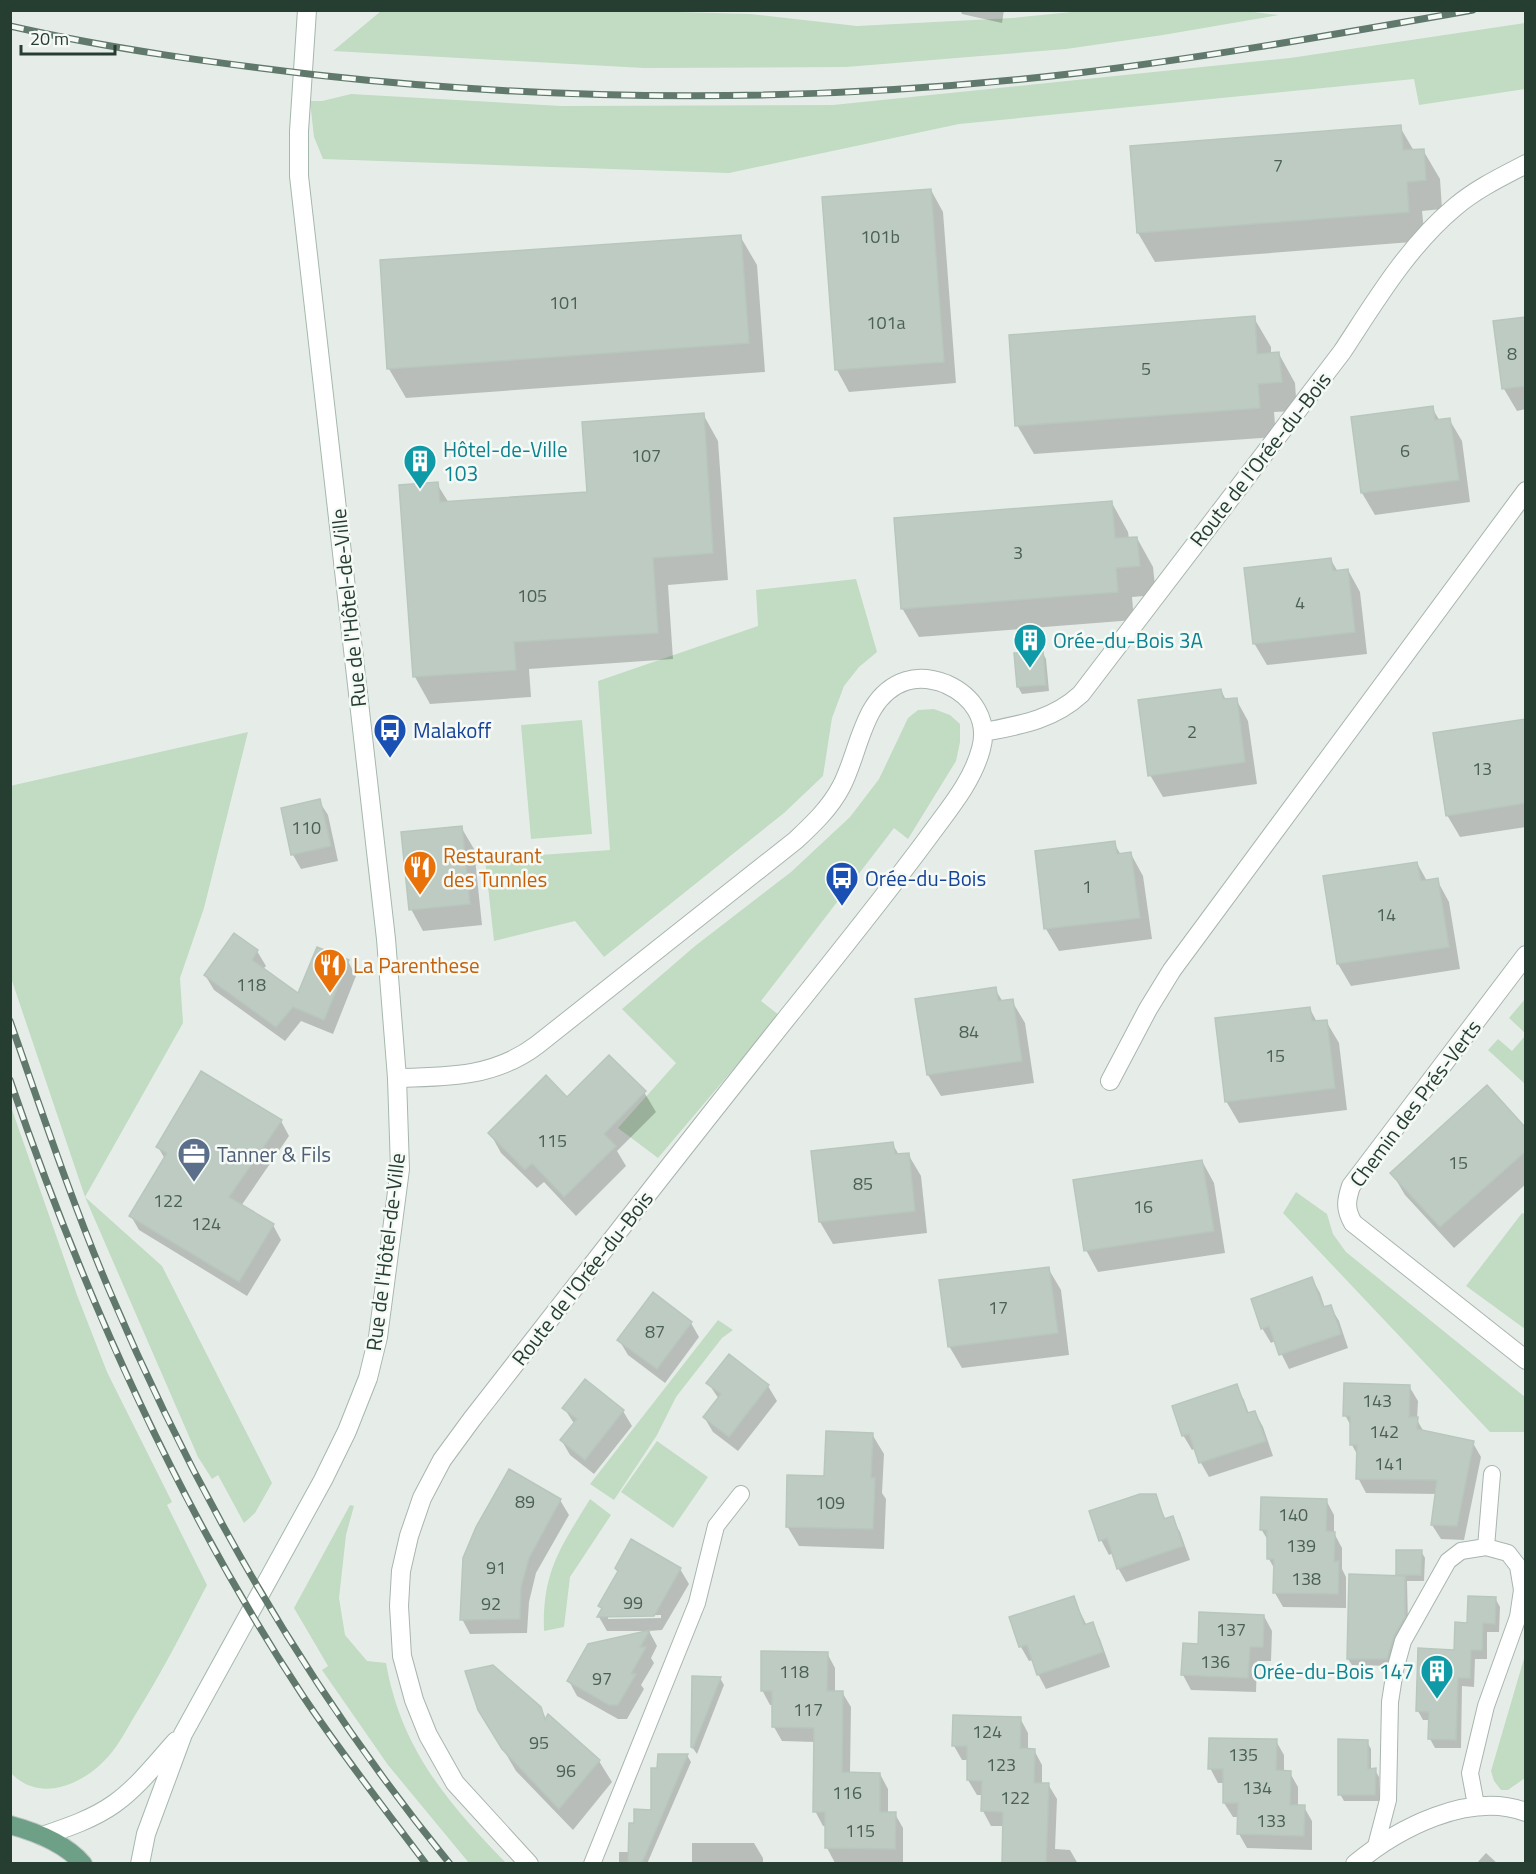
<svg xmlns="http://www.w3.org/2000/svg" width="1536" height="1874" font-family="'Titillium Web',sans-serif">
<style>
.green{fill:#c1dcc2}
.shadow{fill:#0003;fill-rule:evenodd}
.building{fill:#becbc3;stroke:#b8c7bd;stroke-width:1.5}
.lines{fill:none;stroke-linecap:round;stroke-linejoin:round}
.service-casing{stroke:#a9b5ae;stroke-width:18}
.minor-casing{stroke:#a9b5ae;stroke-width:20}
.secondary-casing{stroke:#a5b8ad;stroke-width:20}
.primary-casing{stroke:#c2c9c6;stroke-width:20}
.service{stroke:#fff;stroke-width:16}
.minor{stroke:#fff;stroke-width:18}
.secondary{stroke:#fff;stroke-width:18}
.primary{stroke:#6e9f87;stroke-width:18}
.rail-casing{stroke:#61796d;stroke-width:7}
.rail{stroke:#f6faf7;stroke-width:4.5;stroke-dasharray:14;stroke-linecap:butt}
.labels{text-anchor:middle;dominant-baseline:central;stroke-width:5;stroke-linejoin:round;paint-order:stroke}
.number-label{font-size:18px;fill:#4c6156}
.culture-label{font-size:21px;fill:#0d838f;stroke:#f6faf7;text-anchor:start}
.street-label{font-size:21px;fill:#263e32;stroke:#f6faf7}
.transit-label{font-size:21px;fill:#164399;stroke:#f6faf7;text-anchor:start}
.food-label{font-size:21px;fill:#c56008;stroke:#f6faf7;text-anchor:start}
.service-label{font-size:21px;fill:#4e5e75;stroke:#f6faf7;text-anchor:start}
</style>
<rect width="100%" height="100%" fill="#e6ede8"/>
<path class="green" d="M381,11H641L750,14L857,26L1012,18L1092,10H1238L1279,15L1163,35L1066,49L846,67L644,68L333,51Z
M1525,23V89L1419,105L1414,79L959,124L729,173L323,159L314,137L310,101H322L351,94L561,106L833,105L1290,58Z
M856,579L877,652L859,667L844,686L832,718L823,776L784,813L604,957L575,921L494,941L485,859L610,850L598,681L758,626L756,590Z
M934,709L950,715L960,724V742L956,761L908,839L894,828L761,1001L779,1015L658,1158L618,1128L676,1063L622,1009L695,946L791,872L850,817L879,779L908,718L918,710Z
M582,720L592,834L531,839L521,725Z
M248,732L204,908L180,978L183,1023L85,1197L162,1266L272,1483L255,1513L244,1523L218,1475L212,1479L198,1457L85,1197L11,978L10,786Z
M1525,999V1033L1509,1018Z
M1525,1036V1084L1488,1050L1498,1039L1512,1051Z
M10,1104L77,1295L107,1372L172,1502L167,1505L207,1585C184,1629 161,1674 134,1717C125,1732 116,1750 103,1762C78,1787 37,1802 10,1772Z
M1296,1192L1327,1214L1333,1234L1346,1252L1525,1397V1454L1524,1432H1490L1283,1213Z
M1522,1213L1526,1215L1525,1329L1466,1286Z
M718,1320L733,1330L722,1338L676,1397L657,1435L614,1500L590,1484Z
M657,1441L708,1477L673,1528L621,1492Z
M590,1499L611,1515L570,1577L564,1627L544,1631C542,1571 561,1547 590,1499Z
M350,1505L354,1506L346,1535L339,1598L345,1635L367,1661L386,1663C401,1749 448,1803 506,1863H469L388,1765L322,1670L328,1666L294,1608Z
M1525,1655V1778L1508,1790H1501L1494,1781L1491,1771Z"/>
<path class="shadow" d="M960,10H1004L1002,23L962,14Z
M1400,127L1414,151L1423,150L1440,179L1442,209L1422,211L1425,241L1155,262L1138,233L1131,147Z
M931,190L943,212L956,383L849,392L837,370Z
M740,236L757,265L765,372L406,398L389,369Z
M1254,318L1271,347V355L1279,354L1295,383L1297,411L1274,412L1276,437L1034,454L1017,425Z
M1526,318V409L1517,411L1504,389Z
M1432,408L1440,421L1449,419L1462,441L1470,502L1375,515L1362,493L1352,419Z
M703,414L718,441L728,580L668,585L673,659L529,669L531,697L430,704L415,677L437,484L449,503L589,494Z
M1112,503L1128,532L1129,539L1137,538L1153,567L1156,595L1132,597L1134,620L919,637L902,608Z
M1331,560L1338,572L1348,570L1360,592L1367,654L1267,665L1254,643Z
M1042,652L1046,659L1049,691L1022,694L1018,687Z
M1221,690L1226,700L1236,699L1248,721L1257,784L1163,797L1150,775Z
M1526,724V827L1460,837L1447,815Z
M319,801L328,815L338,861L301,869L293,855L282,809Z
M461,827L474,849L482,925L423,931L411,909Z
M1114,843L1121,855L1131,854L1143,876L1152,939L1059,951L1046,929L1036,853Z
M1417,863L1427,881L1437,880L1449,902L1460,969L1351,986L1338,964L1325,877Z
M257,951L266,966L263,969L299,996L348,961L356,976L333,1034L301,1021L285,1041L214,990L205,975Z
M995,989L1003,1002L1012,1001L1025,1023L1034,1083L941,1096L928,1075Z
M1310,1009L1317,1022L1326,1021L1339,1043L1347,1110L1239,1123L1226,1101Z
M644,1092L656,1112L617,1151L626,1166L576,1216L544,1182L537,1188L501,1153L490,1133L567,1099Z
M281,1121L289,1136L241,1206L273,1225L281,1240L247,1296L139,1230L131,1216L165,1159L158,1147Z
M1526,1130V1184L1454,1248L1405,1195L1392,1173Z
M892,1143L899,1155L908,1154L921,1176L927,1233L833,1244L820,1222Z
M1202,1161L1214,1183L1225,1253L1098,1272L1086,1250Z
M1048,1268L1061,1290L1069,1355L962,1368L949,1346Z
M1312,1279L1320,1293L1325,1308L1330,1306L1339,1321L1348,1348L1289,1369L1275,1341L1271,1343L1262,1328Z
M691,1323L699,1337L665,1383L628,1355L619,1340Z
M729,1356L768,1386L777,1401L738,1451L713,1432L704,1417L719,1399L708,1383Z
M585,1381L623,1411L632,1426L594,1474L570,1455L562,1441L575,1425L564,1408Z
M1236,1386L1244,1400L1249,1414L1255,1412L1263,1427L1273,1456L1209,1477L1201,1463L1196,1448L1192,1450L1183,1435Z
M1409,1386L1418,1401L1417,1420L1424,1432L1473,1443L1481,1457L1464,1540L1441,1539L1432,1525L1437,1494L1366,1493L1358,1478V1456L1352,1445V1428L1345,1415Z
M872,1434L884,1454L882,1493L886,1499L884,1549L799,1546L787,1526L825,1478Z
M509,1471L560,1500L569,1515L536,1573L529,1602L527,1633L470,1634L462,1619Z
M1155,1496L1166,1520L1172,1518L1180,1532L1190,1560L1126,1582L1118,1568L1113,1553L1109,1555L1101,1540Z
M1326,1500L1334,1515V1533L1342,1548V1569L1346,1577V1608L1283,1607L1275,1593V1570L1269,1559V1542L1261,1529Z
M1421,1551L1425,1558L1424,1581H1407L1408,1624L1391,1666L1352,1665L1348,1659L1398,1577L1397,1575Z
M616,1568L680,1569L689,1584L662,1630L649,1631L657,1646L651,1658L654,1663L641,1685L644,1689L627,1719H618L577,1696L569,1681L648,1631H607L599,1617L602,1611L600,1606L619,1573ZM661,1615V1618L608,1619V1616Z
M1073,1597L1087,1626L1092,1624L1100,1639L1110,1667L1046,1689L1038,1674L1033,1660L1029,1661L1021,1647L1011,1618Z
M1495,1598L1500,1607L1499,1632H1487V1659H1475L1474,1687L1462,1686L1461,1748H1435L1430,1739V1720H1423L1418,1711L1456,1651L1469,1624Z
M1264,1616L1272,1631L1271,1661H1257L1256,1692L1191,1690L1183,1675L1199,1646Z
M827,1653L835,1668V1692H842L851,1707L850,1774H880L888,1789V1814H895L903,1828V1864L835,1863L827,1848V1826H823L815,1811V1742L782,1741L774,1727V1705H770L762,1690Z
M720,1678L724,1685L697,1754L692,1747Z
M540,1708L547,1720L599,1761L612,1782L573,1830L516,1771L493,1732Z
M1020,1718L1028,1733V1750H1034L1042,1765V1784H1048L1057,1799L1055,1849L1070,1850L1078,1864H1003L1004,1826H991L983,1811V1795H977L968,1780V1760H962L954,1746Z
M1276,1741L1284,1755V1772L1290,1773L1298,1787V1807H1304L1312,1821V1850L1247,1848L1239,1834V1817H1233L1224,1803V1783H1218L1210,1768Z
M1367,1742L1371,1749V1770H1375L1379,1777V1801H1344L1340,1794Z
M687,1755L691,1762L647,1864H619V1852H630L635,1825L652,1811L659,1770Z
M692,1843H754L763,1858V1864H692Z
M1486,1853L1498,1864H1476Z"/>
<path class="building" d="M1401,125L1403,150L1424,149L1426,180L1407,182L1409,212L1137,233L1130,146Z
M931,189L944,362L835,370L822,197Z
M741,235L749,343L387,369L380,260Z
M1255,316L1257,354L1279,352L1282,382L1258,384L1260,408L1015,426L1009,335Z
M1526,317V386L1502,389L1493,321Z
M1433,406L1435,420L1450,418L1459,480L1361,493L1351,417Z
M704,413L713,553L653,558L658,633L514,642L516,670L413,677L399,485L438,482L440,502L587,492L582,422Z
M1112,501L1115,538L1137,537L1140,566L1116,568L1118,592L901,609L894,518Z
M1331,558L1333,571L1348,569L1355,632L1253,644L1244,568Z
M1043,651L1046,685L1017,687L1014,653Z
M1221,689L1223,699L1237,698L1245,762L1148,776L1138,700Z
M1526,719V803L1446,816L1433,733Z
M320,799L331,846L291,855L281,808Z
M462,826L470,904L409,910L401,832Z
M1115,841L1117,854L1131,852L1140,918L1044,929L1035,851Z
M1417,862L1421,881L1438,878L1449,947L1337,964L1323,876Z
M234,933L258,950L252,960L298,993L317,947L349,960L324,1020L293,1007L276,1027L204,975Z
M996,987L998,1001L1013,999L1022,1061L927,1075L915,999Z
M1310,1007L1312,1021L1327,1020L1335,1088L1225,1102L1215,1018Z
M609,1055L646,1091L604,1134L616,1146L564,1197L532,1163L525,1170L488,1133L546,1075L567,1097Z
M201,1071L282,1120L229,1197L274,1224L239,1282L129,1216L167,1153L156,1147Z
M1487,1085L1526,1128V1151L1440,1227L1390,1173Z
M893,1142L895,1154L909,1153L915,1211L819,1222L811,1151Z
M1202,1160L1214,1231L1084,1251L1073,1180Z
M1049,1267L1058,1333L948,1347L939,1280Z
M1312,1277L1323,1307L1331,1305L1341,1334L1279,1355L1269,1326L1261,1329L1251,1299Z
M653,1292L692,1322L657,1369L617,1340Z
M729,1354L769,1385L729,1437L703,1417L721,1394L706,1383Z
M585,1379L624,1410L585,1460L560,1440L577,1419L562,1408Z
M1344,1383L1410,1385L1409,1417H1418L1417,1429L1474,1441L1457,1526L1431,1525L1437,1480L1356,1479L1357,1445H1350V1416H1343Z
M1237,1384L1247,1413L1255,1411L1266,1441L1199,1463L1189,1434L1182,1436L1172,1406Z
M826,1431L873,1433L871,1478H875L873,1529L786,1527L787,1475L824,1476Z
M509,1469L561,1499L529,1558L521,1587L520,1619L460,1620L463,1558L476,1527Z
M1140,1494H1156L1164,1519L1173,1516L1183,1546L1117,1569L1107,1538L1099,1541L1089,1511Z
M1261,1497L1327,1499L1326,1531L1335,1532L1334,1562L1339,1561L1338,1594L1273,1593L1274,1559H1267V1530H1260Z
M631,1539L681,1568L654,1616L597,1617L602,1608L598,1606L618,1571L615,1568Z
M1396,1550H1422L1421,1575H1396Z
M1349,1574L1405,1576V1617L1394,1636L1387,1659H1347Z
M1074,1596L1084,1625L1093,1622L1103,1652L1037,1675L1027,1645L1019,1647L1009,1617Z
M1468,1596L1496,1597L1495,1624L1483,1623L1482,1650H1471L1470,1678H1458L1456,1740L1428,1739L1429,1712L1416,1711L1418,1648L1454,1650L1455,1622L1467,1623Z
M1199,1612L1264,1615L1263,1647H1250L1248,1678L1181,1675L1183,1643L1198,1644Z
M650,1630L640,1647H646L631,1674H636L618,1705H609L567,1681L588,1644Z
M761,1651L828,1652L827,1691H843L842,1772L880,1773V1812H896L895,1849L825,1848V1812H813L814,1728L772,1727V1691H761Z
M493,1665L541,1707L545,1720L548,1714L600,1760L559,1809L502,1749L478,1710L465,1671Z
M692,1676L721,1677L693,1748L691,1747Z
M953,1715L1021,1717L1020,1748L1035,1749L1034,1783H1049L1046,1863H1002L1003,1812L981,1811L982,1781L967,1780V1746H952Z
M1209,1738L1277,1739L1276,1770L1291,1771L1290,1805H1305L1304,1836L1237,1834L1238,1803H1223V1769H1208Z
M1338,1739L1368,1740V1769L1376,1768L1375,1795H1338Z
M658,1754H688L642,1863H628L629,1823H634V1809L651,1810V1768H657Z"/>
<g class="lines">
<g class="service-casing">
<path id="service" d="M1486,1547L1492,1474
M1376,1846L1388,1800L1390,1702L1395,1670L1403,1641L1448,1561L1461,1551L1486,1547L1508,1553L1518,1566L1522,1590L1518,1617L1486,1706L1470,1773L1476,1805
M592,1864L697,1603L716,1526L741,1494"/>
</g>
<g class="minor-casing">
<path id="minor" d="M984,732C1020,725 1053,720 1081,694L1342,352C1375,302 1408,246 1455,207C1476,189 1501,177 1526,164
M1526,955L1351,1186C1346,1201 1345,1209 1353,1223L1526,1360
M397,1078C448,1077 495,1077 537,1045L796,840C813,824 830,808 841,787C860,752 862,695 906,681C919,677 933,679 946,684C973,696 989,720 981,749C972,783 947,811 927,839C884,897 839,953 794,1009C685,1145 579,1282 472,1419L442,1460L422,1498L409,1536L401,1571L399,1606L402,1656L414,1700L428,1735L455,1783L529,1864
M1110,1081L1148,1009L1172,970L1526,491
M1355,1864C1398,1828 1469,1791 1526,1812"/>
</g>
<g class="secondary-casing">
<path id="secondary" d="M42,1836C66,1828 93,1819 114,1804C138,1787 156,1763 176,1741
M140,1864L146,1834L183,1734L323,1480L347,1431L368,1378L378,1337L400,1169L397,1078L386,939L299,176V131L307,10"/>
</g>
<g class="primary-casing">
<path id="primary" d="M10,1825C36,1832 65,1843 83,1864"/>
</g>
<use href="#service" class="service"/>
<use href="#minor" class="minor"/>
<use href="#secondary" class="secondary"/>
<use href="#primary" class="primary"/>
<g class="rail-casing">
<path id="rail" d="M10,26C111,49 215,63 317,75C570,103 825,103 1078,73C1210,57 1342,33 1473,10
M10,1021C42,1112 72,1203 110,1292C197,1497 308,1690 450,1864
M10,1080C84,1296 177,1505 303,1696C341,1753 384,1808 426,1864"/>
</g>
<use href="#rail" class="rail"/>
</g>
<defs>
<g id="building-pin" transform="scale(1.725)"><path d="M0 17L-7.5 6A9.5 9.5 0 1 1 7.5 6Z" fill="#0f9aa8" stroke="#f6faf7"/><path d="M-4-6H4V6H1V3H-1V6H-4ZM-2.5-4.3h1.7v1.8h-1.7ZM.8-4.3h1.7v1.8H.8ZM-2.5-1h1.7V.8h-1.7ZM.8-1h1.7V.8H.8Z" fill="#fff"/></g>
<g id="bus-pin" transform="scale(1.725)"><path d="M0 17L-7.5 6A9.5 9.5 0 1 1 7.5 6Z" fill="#1a4fb4" stroke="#f6faf7"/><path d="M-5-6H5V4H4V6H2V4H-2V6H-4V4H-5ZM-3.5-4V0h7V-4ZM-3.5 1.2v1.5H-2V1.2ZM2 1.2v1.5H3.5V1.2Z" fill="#fff"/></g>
<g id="restaurant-pin" transform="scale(1.725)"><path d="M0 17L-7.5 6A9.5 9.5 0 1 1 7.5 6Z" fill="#e8710a" stroke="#f6faf7"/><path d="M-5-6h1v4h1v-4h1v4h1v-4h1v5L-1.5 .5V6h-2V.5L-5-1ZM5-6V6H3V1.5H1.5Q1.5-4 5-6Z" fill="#fff"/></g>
<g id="office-pin" transform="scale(1.725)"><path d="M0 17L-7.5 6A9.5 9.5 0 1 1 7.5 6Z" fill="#5c6f8a" stroke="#f6faf7"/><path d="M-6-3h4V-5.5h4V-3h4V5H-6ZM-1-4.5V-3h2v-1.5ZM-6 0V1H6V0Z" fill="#fff"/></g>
</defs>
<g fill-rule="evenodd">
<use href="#building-pin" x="420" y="461"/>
<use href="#building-pin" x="1030" y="640"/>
<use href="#bus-pin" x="390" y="730"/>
<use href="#restaurant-pin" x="420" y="867"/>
<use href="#bus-pin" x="842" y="878"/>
<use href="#restaurant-pin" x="330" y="965"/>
<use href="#office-pin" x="194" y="1154"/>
<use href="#building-pin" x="1437" y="1671"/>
</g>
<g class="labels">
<g class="number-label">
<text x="1278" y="165">7</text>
<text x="880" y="236">101b</text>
<text x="564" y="302">101</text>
<text x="886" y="322">101a</text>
<text x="1512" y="353">8</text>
<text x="1146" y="368">5</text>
<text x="1405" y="450">6</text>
<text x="646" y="455">107</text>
<text x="1018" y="552">3</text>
<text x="532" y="595">105</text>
<text x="1300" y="602">4</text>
<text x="1192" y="731">2</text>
<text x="1482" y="768">13</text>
<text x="306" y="827">110</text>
<text x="1087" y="886">1</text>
<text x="1386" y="914">14</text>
<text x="251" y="984">118</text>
<text x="969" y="1031">84</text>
<text x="1275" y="1055">15</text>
<text x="552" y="1140">115</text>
<text x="1458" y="1162">15</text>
<text x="863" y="1183">85</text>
<text x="168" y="1200">122</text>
<text x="1143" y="1206">16</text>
<text x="206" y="1223">124</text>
<text x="998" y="1307">17</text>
<text x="655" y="1331">87</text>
<text x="1377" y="1400">143</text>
<text x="1384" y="1431">142</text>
<text x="1389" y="1463">141</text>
<text x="525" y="1501">89</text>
<text x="830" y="1502">109</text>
<text x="1293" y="1514">140</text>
<text x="1301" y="1545">139</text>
<text x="496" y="1567">91</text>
<text x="1306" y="1578">138</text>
<text x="633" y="1602">99</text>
<text x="491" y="1603">92</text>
<text x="1231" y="1629">137</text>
<text x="1215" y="1661">136</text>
<text x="794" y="1671">118</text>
<text x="602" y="1678">97</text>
<text x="808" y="1709">117</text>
<text x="987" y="1731">124</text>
<text x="539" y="1742">95</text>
<text x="1243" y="1754">135</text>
<text x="1001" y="1764">123</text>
<text x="566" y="1770">96</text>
<text x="1257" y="1787">134</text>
<text x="847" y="1792">116</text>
<text x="1015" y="1797">122</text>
<text x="1271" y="1820">133</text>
<text x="860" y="1830">115</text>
</g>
<g class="culture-label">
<text x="443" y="449">Hôtel-de-Ville<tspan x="443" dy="24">103</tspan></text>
<text x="1053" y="640">Orée-du-Bois 3A</text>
<text x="1414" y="1671" text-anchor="end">Orée-du-Bois 147</text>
</g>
<g class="street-label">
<text transform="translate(1260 459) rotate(-52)">Route de l'Orée-du-Bois</text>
<text transform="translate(348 608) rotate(-96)">Rue de l'Hôtel-de-Ville</text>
<text transform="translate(1415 1103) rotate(-53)">Chemin des Prés-Verts</text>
<text transform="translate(385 1252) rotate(-83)">Rue de l'Hôtel-de-Ville</text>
<text transform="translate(582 1278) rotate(-52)">Route de l'Orée-du-Bois</text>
</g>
<g class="transit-label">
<text x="413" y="730">Malakoff</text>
<text x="865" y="878">Orée-du-Bois</text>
</g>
<g class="food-label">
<text x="443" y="855">Restaurant<tspan x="443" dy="24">des Tunnles</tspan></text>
<text x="353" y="965">La Parenthese</text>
</g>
<g class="service-label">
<text x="217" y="1154">Tanner &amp; Fils</text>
</g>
</g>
<rect width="1536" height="1874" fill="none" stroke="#263e32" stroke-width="24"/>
<path d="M21 45v9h94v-9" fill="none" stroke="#263e32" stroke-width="3"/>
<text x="30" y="45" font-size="18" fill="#263e32" stroke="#f6faf7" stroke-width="4.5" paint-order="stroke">20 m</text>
</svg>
